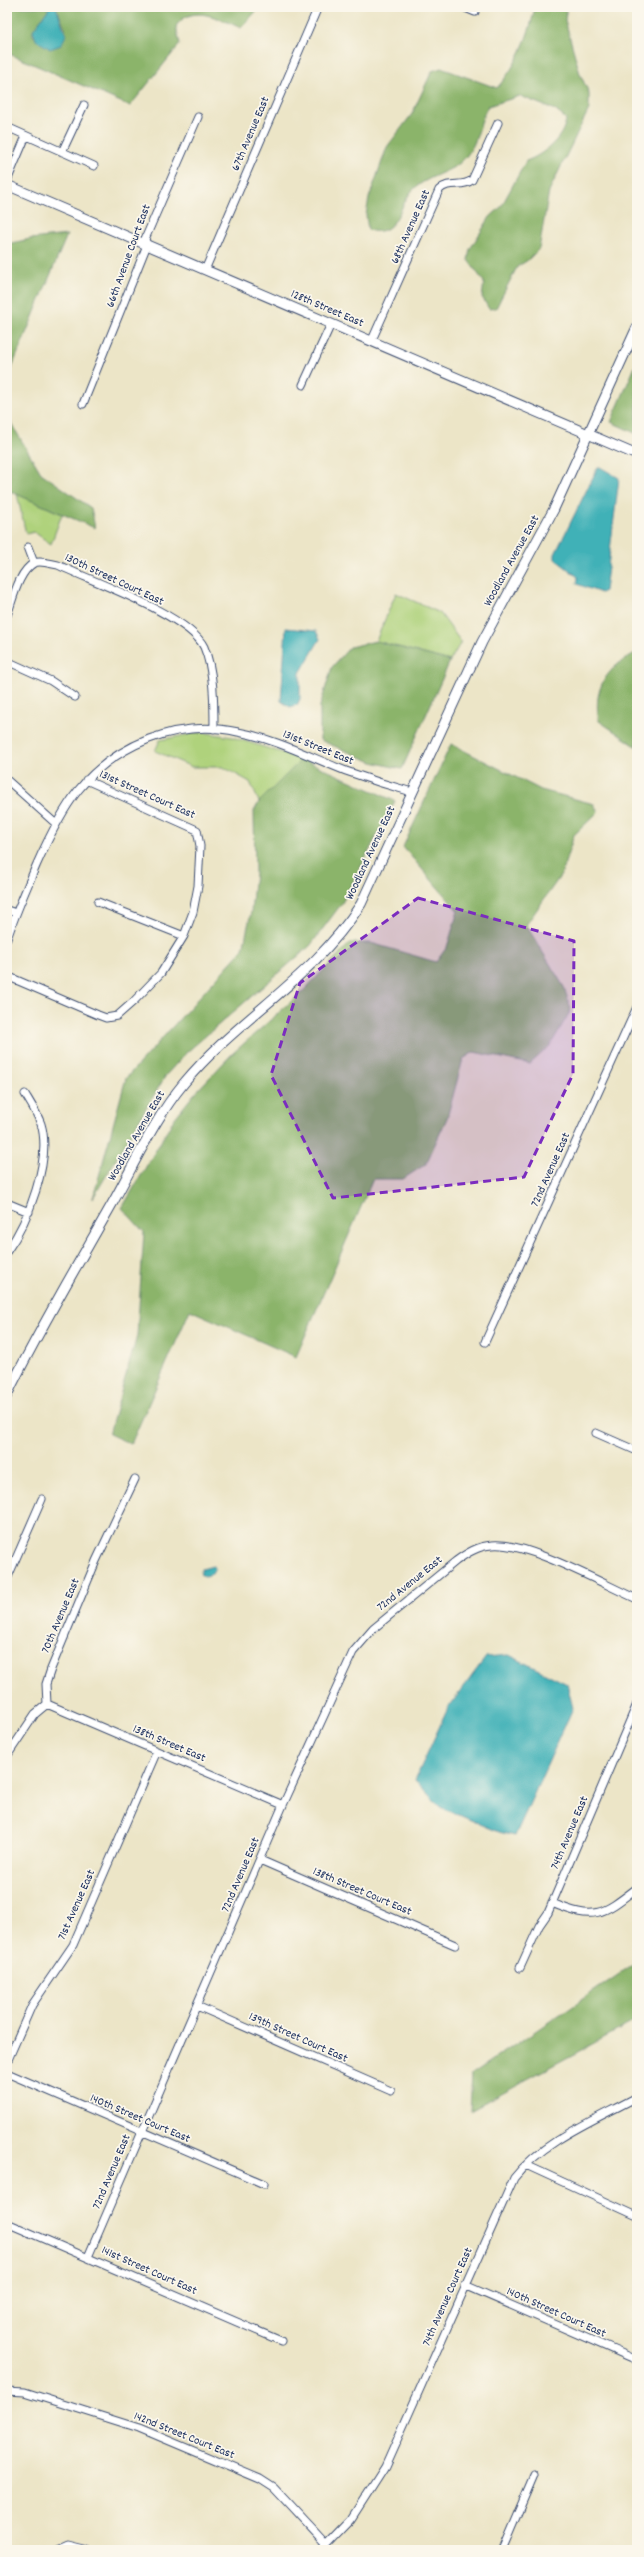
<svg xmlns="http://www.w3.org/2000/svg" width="644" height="2557" font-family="Dekko,sans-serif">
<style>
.green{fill:#afd27b;stroke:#65806c}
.forest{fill:#8bb46b;stroke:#537264}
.water{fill:#40b1b7;stroke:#2e708a}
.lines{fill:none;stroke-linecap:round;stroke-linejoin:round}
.minor-casing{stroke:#3a4a6e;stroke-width:9}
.tertiary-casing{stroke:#3a4a6e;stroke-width:11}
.minor{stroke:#fff;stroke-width:7}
.tertiary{stroke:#fff;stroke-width:9}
.marked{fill:#7b2cbf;fill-opacity:0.2;stroke:#7b2cbf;stroke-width:3;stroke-dasharray:8 5;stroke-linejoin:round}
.labels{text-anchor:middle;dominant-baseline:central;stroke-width:3.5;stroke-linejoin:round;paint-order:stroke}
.street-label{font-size:12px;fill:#1b2f5e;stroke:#fbf7ec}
</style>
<rect width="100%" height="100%" fill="#fbf7ec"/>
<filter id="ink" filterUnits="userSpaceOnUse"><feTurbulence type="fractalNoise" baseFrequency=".025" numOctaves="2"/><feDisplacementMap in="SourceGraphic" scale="8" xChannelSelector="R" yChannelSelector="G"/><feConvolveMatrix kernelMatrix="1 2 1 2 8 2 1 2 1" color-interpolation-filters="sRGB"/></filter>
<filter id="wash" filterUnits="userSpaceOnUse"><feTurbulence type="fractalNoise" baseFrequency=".012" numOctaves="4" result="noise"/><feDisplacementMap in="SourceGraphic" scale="16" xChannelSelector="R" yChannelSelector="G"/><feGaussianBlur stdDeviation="0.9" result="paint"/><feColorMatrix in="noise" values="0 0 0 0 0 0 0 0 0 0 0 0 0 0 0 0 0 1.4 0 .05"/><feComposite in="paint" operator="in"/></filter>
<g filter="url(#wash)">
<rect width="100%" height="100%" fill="#ece5c7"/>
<path class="green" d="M17,494L62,514L51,544L34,532L26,534Z
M396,593L440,613L461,642L450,661L376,641Z
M201,732L232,737L302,759L259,802L250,782L223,767H192L155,751L160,740Z"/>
<path class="forest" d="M7,7H50L33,30V36L66,30L56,7H260L241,28C220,19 192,3 176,26L180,44L130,106L7,53Z
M535,7H567L565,20L580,74L589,93V109L549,191L539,249L528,260L517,267L496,308L489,309L482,297L484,282L468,260L470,249L490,217L501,207L526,161C543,155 564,138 566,119L555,110L520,96L488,106C478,123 480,140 465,158C453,173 424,176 411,192C398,209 396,238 368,230L366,215L369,198L387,147L412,114L432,71L441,68L497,88C517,66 529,36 535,7Z
M67,235L7,379V244L30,239Z
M637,362V434L611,422Z
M7,411L11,423L41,473L91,508L95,528L7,490Z
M376,641L450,661L402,769L372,762L320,740V706L332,667L350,647Z
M637,652V747L599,721C592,687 608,667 637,652Z
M451,744L541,790L594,804L598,812L574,835L561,875L526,925L564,987L571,1010L550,1046L530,1064L474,1052L463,1059L447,1118L426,1164L403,1179H373L296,1357L190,1310L131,1444L109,1434L137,1336L144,1232L122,1208L174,1119L194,1094L232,1054L302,992L350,943H371L436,962L447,947L458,911L403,847Z
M302,759L395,801L342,903L310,946L187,1052L166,1075L93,1198L126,1078L243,949L251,912L255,873L254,811L259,802Z
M637,1962V2020L470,2110L472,2074Z"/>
<path class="water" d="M50,7H56L66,35L61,45L50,49L36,40L33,30Z
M600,467L619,478L605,591L601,593L577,584L578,577L555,559V554L597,469Z
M286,628L316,631L320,639L300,673V699L297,705L290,707L281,701Z
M213,1566L215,1568L212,1574L204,1576L200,1574L202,1569Z
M509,1655L567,1684L573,1708L515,1836L499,1832L440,1807L415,1780L448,1708L486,1657Z"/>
</g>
<g filter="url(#ink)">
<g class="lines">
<g class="minor-casing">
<path id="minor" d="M463,7L475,12
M7,127L94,166
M62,152L84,105
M7,181L26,136
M205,270L318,7
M372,340L439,190C449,180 462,188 472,180L498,123
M303,385L331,324
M83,404L147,245L145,239L198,117
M28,547L34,563
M7,615C13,600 18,572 34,563C41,560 51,564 58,565C91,581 189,615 204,647C214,671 214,702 214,729
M7,661L51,681L75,697
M7,780L55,823
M98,902L184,936
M7,910L16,913
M7,939C15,914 26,890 36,866C62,807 86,764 149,739C178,728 208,725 238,732C276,739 310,757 346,771C368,779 390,786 412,792
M7,976L98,1015L106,1018L117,1016L134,1001L161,973L184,936L193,912L198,886L200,846L197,830L86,780
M7,1203L29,1212
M7,1251C28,1222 52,1160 41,1124C37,1113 31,1104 25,1094
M485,1342L637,1007
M596,1433L637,1451
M7,1579L42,1499
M47,1704L283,1805
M47,1704L46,1684L51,1669L96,1561L135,1479
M7,1756L35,1714L47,1704
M260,1860L455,1945
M552,1903C595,1921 602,1915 637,1888
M520,1968L539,1926L548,1913L637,1704
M197,2006L391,2091
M7,2062L32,2005L73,1945L157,1751
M7,2073L264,2184
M526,2165L637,2216
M7,2223L281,2341
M88,2257L283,1805L353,1652L373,1629L456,1561C467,1553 478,1546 492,1545C526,1541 603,1584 637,1599
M465,2285L637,2360
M7,2391L25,2392L139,2428L260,2479L274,2488L327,2545
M58,2550L69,2545L89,2550
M322,2550L351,2520L385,2467L514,2178C544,2140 595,2120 637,2097
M502,2550L534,2475"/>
</g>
<g class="tertiary-casing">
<path id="tertiary" d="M7,185L637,455
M7,1395C38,1331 77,1266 112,1204C135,1163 154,1119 184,1083C240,1016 312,980 361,904L482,642L554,509L637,327"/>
</g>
<use href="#minor" class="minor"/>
<use href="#tertiary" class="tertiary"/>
</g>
</g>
<path class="marked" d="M418,898L574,941L573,1074L524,1177L333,1198L271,1075L300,983Z"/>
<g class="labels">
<g class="street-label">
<text transform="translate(251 134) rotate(-67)">67th Avenue East</text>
<text transform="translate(411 227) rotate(-66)">68th Avenue East</text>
<text transform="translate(129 256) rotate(-70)">66th Avenue Court East</text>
<text transform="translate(327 309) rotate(23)">128th Street East</text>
<text transform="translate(512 561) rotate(-61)">Woodland Avenue East</text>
<text transform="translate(114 580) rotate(25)">130th Street Court East</text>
<text transform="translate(318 748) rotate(22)">131st Street East</text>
<text transform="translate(147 795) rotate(24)">131st Street Court East</text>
<text transform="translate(371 853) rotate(-65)">Woodland Avenue East</text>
<text transform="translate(137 1136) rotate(-60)">Woodland Avenue East</text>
<text transform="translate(551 1170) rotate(-66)">72nd Avenue East</text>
<text transform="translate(410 1584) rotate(-39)">72nd Avenue East</text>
<text transform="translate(61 1616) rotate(-67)">70th Avenue East</text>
<text transform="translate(169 1744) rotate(23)">138th Street East</text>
<text transform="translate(570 1833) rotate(-67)">74th Avenue East</text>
<text transform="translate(241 1875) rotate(-67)">72nd Avenue East</text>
<text transform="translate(362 1892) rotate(23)">138th Street Court East</text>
<text transform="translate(77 1905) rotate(-66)">71st Avenue East</text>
<text transform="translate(298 2038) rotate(24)">139th Street Court East</text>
<text transform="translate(140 2119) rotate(23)">140th Street Court East</text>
<text transform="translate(112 2172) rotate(-67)">72nd Avenue East</text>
<text transform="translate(149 2271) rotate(24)">141st Street Court East</text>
<text transform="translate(448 2297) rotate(-66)">74th Avenue Court East</text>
<text transform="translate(556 2313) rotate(24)">140th Street Court East</text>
<text transform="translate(184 2436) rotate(22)">142nd Street Court East</text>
</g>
</g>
<rect width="644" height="2557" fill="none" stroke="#fbf7ec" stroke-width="24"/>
</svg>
